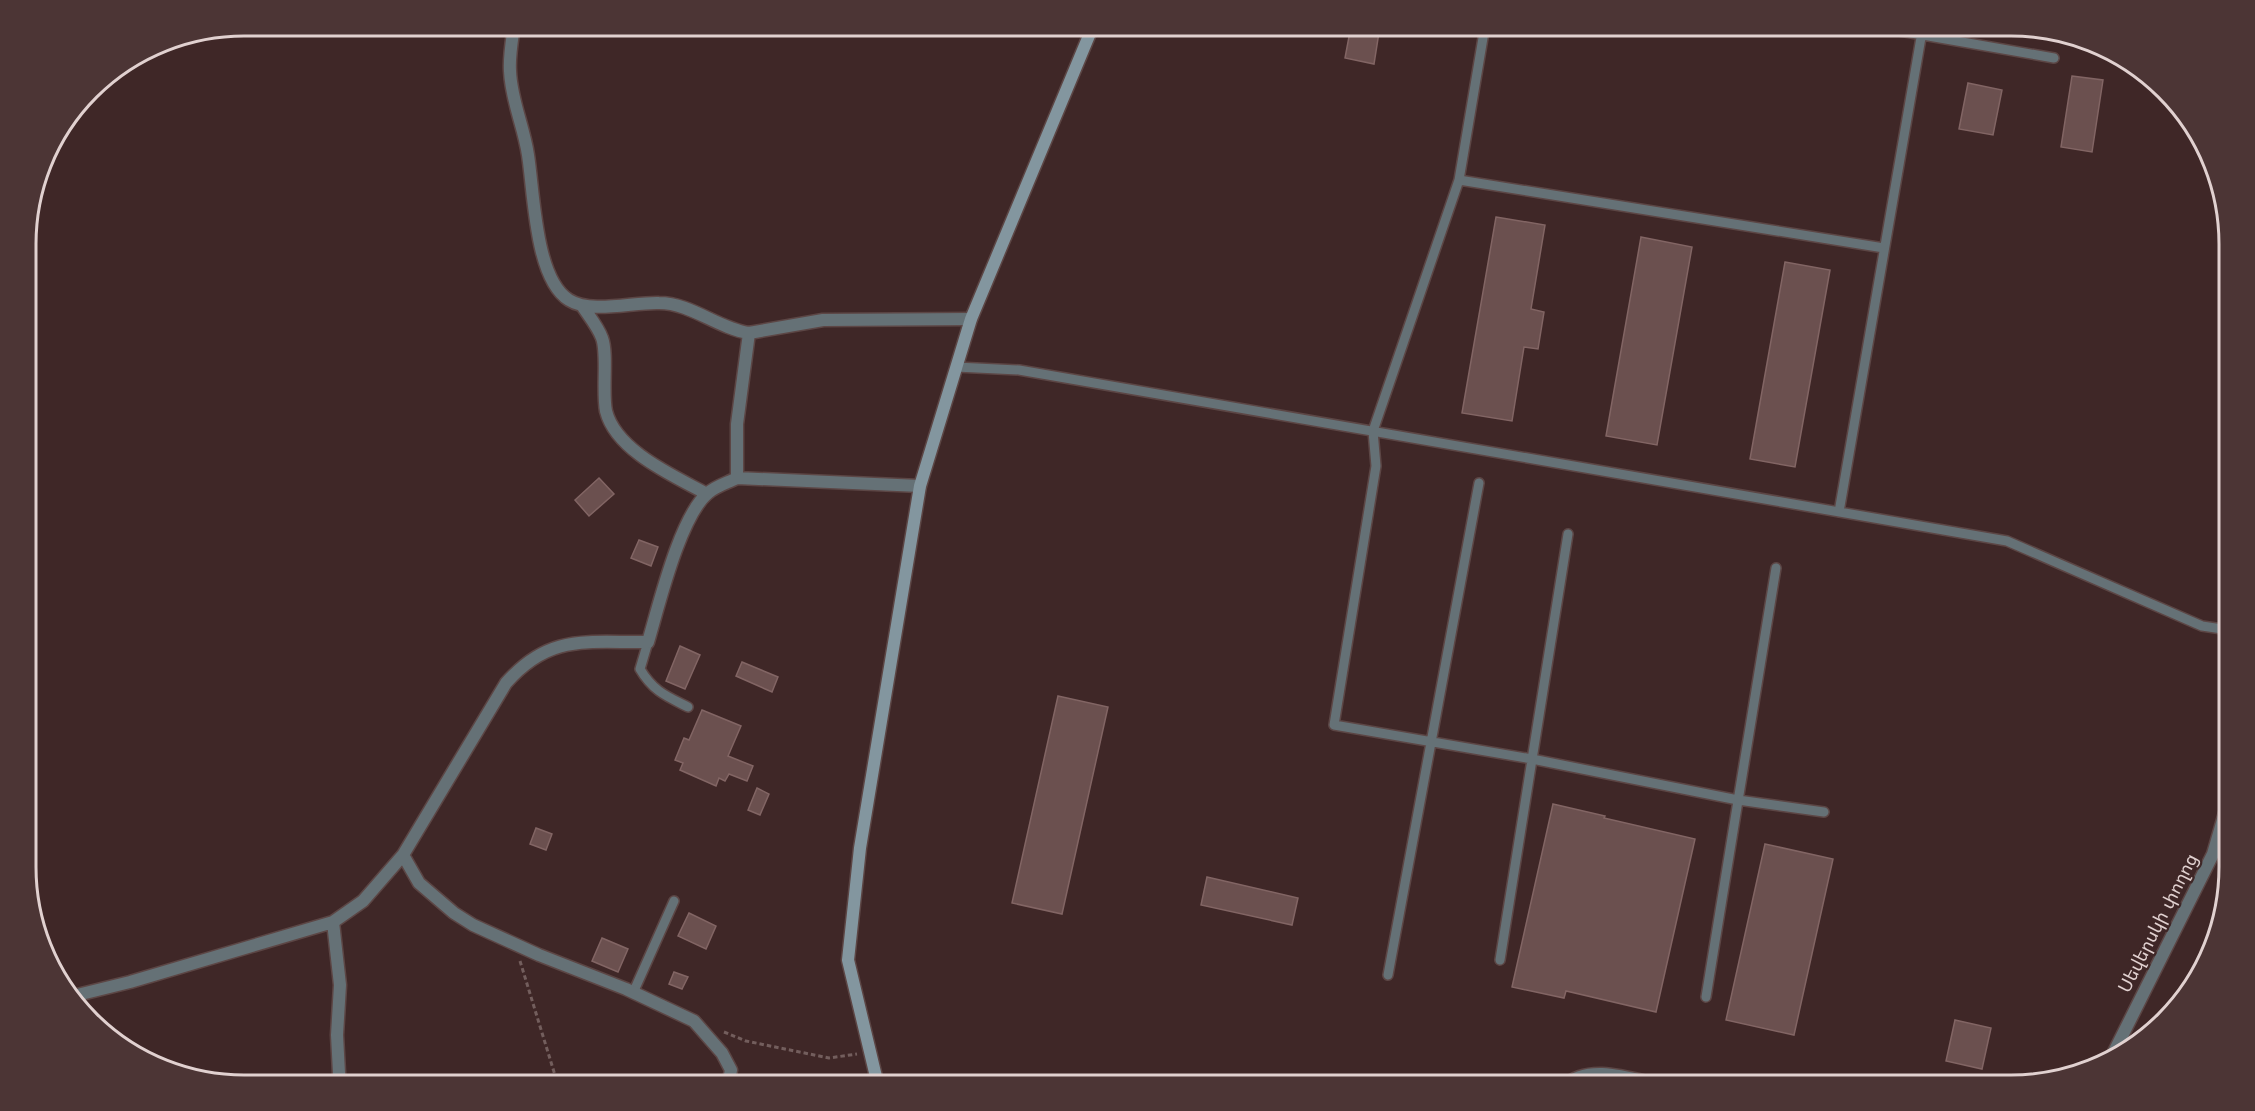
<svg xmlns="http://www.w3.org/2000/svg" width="2255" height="1111" font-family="Jost,'Noto Sans Armenian',sans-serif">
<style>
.building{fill:#6b504f;stroke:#826564;stroke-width:1.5}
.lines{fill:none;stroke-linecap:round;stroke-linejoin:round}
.lane-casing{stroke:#5c4645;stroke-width:12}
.street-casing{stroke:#5c4645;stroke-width:15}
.secondary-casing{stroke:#5c4645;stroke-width:15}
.path{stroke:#735e5d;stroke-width:3;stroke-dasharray:4.5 3;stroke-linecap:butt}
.lane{stroke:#657176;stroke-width:9}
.street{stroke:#657176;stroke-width:12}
.secondary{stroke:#83969f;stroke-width:12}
.labels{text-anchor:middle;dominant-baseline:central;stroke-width:4.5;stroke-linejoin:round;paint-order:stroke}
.street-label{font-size:18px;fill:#e1d1d0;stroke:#3f2727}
.rim{fill:none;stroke:#e1d1d0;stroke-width:3}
</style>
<rect width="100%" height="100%" fill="#3f2727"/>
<path class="building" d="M1351,26H1380L1374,64L1345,58Z
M2072,76L2103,80L2092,152L2061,147Z
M1968,83L2002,90L1993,135L1959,129Z
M1496,217L1545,225L1531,309L1544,312L1538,349L1524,347L1512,421L1462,413Z
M1641,237L1692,247L1657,445L1606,436Z
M1785,262L1830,270L1795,467L1750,459Z
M599,478L614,494L589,516L575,500Z
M639,540L658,547L651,566L631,558Z
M680,646L700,655L685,689L666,681Z
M742,662L778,677L772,692L736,676Z
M1058,696L1108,707L1062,914L1012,903Z
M702,710L741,726L728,756L753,766L747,781L729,774L725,781L719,778L716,786L680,770L683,763L675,760L684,738L689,740Z
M757,788L769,794L760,815L748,810Z
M1553,804L1605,816L1604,818L1695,839L1656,1012L1566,991L1564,998L1512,987Z
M536,828L552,834L546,850L530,844Z
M1765,844L1833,859L1794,1035L1726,1020Z
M1207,877L1298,898L1292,925L1201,905Z
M689,913L716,926L706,949L678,936Z
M602,938L628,949L618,972L592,961Z
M674,972L688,977L682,989L669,984Z
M1955,1020L1991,1028L1982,1069L1946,1061Z"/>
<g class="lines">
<g class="lane-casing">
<path id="lane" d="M1485,26L1459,180L1373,431L1376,466L1334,725L1532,759L1738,800L1824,812
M1871,26L2054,58
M1459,180L1884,248
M956,367L1019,370L2007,541L2202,626L2229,630
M1839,512L1923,26
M648,642L640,669C653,691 666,696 688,707
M1500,960L1568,534
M1388,975L1479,483
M633,993L674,901
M1706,997L1776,568
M1563,1085C1590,1060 1635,1079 1666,1085"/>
</g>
<g class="street-casing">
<path id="street" d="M514,26C512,40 509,56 510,71C511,100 524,127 528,155C534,193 535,279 569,300C591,314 633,302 659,303C691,303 717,328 749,333L823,320L971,319
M583,307C589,316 598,327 602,338C608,354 602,391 606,411C616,451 674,476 707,494
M737,478V424L749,333
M403,855L419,883L454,913L473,925L539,955L626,989L694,1021L722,1053L731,1070L728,1085
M333,922L340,985L337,1035L339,1073L338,1085
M69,997L130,982L333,922L363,901L403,855L506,683C550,633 587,643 648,642C659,605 680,516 708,493C716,486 727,483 737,478L920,486
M2110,1060L2213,854L2229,799"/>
</g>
<g class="secondary-casing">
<path id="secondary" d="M878,1085L848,960L860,848L920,486L971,319L1093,26"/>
</g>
<path class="path" d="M520,961L558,1085
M724,1032L746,1041L829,1058L857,1054"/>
<use href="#lane" class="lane"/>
<use href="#street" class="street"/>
<use href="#secondary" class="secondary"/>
</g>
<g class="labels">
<g class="street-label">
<text transform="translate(2158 923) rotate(-63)">Սեվերսկի փողոց</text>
</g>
</g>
<path d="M0 0H2255V1111H0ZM244 36H2011A208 208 0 0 1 2219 244V867A208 208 0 0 1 2011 1075H244A208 208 0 0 1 36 867V244A208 208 0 0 1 244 36Z" fill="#4c3535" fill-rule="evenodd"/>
<path class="rim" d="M244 36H2011A208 208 0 0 1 2219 244V867A208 208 0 0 1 2011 1075H244A208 208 0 0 1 36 867V244A208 208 0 0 1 244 36Z"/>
</svg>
